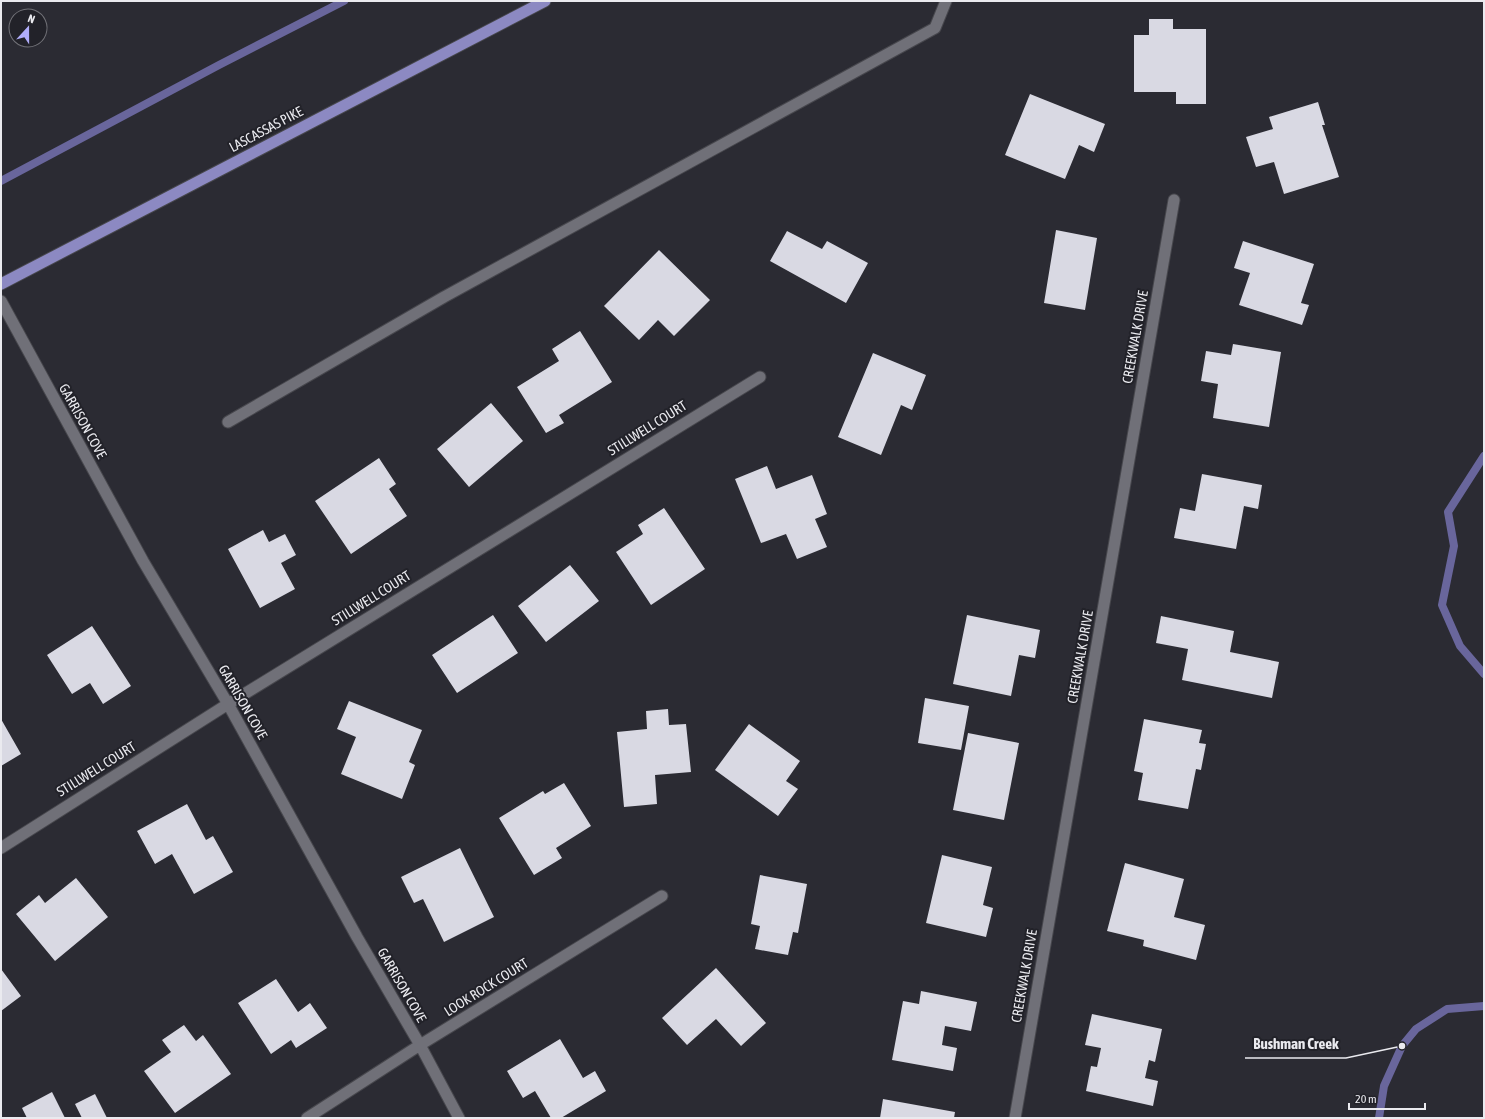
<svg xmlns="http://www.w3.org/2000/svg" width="1485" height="1119" font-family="'Asap Condensed',sans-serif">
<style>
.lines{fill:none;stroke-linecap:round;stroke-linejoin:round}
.stream{stroke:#69669c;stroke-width:8}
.building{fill:#d9d9e3}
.service-casing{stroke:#47474d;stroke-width:13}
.minor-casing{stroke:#47474d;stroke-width:13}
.primary-casing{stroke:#47474d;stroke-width:13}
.service{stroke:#707078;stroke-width:11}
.minor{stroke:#707078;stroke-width:11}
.primary{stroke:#8c89c2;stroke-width:11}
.labels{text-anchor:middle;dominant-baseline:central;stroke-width:4;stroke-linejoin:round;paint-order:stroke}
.street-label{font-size:14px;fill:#eaeaef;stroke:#222229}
.leader{fill:none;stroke:#eaeaef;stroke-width:1.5}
.callout-dot{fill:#eaeaef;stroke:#222229;stroke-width:1.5}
.callout-label{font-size:15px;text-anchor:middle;font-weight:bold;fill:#eaeaef;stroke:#222229;stroke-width:4;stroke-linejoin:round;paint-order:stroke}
</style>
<rect width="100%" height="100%" fill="#2b2b33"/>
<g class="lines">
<path class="stream" d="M1,181L219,65L344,1
M1484,456L1448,512L1454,546L1442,605L1460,646L1484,674
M1379,1118L1384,1086L1402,1046L1416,1029L1447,1009L1484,1006"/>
</g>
<path class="building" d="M1149,19H1173V29H1206V104H1176V92H1134V35H1149Z
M1030,94L1105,124L1094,152L1079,145L1065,179L1005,155Z
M1318,102L1325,125H1322L1339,177L1284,194L1274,162L1256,167L1246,137L1273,129L1269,117Z
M1056,230L1097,238L1085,310L1044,303Z
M787,231L822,249L827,241L868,263L846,303L770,261Z
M1243,241L1314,264L1301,303L1309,305L1302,325L1239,305L1250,273L1234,268Z
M659,250L710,300L674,336L658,320L639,340L604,306Z
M580,331L612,382L559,415L564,423L546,433L517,387L559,361L552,349Z
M1233,344L1281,352L1269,427L1213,418L1218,384L1201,381L1206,351L1231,355Z
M873,353L926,375L912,410L901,405L881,455L838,437Z
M491,403L523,441L469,487L437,449Z
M379,458L396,484L389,489L407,516L351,554L315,501Z
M767,466L776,489L812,475L827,514L815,519L827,547L797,559L786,534L761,543L735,479Z
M1202,474L1262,485L1258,509L1244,506L1236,549L1174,538L1180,508L1195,511Z
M664,508L705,569L651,605L616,552L643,534L638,525Z
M263,530L269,542L285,534L296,555L281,563L295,589L260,608L228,549Z
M570,565L599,601L546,642L518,606Z
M493,615L518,653L457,693L432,655Z
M967,615L1040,630L1035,658L1019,655L1011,696L953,684Z
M1161,616L1234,631L1230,652L1279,662L1272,698L1182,680L1188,649L1156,643Z
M92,626L131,686L103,704L90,683L72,694L47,655Z
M925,698L969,706L961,750L918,743Z
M349,701L422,730L409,762L415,765L402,799L341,774L356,737L337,729Z
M668,709L669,725L686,724L691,772L655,775L657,804L624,807L617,732L647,729L646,711Z
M1,719L21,754L1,766Z
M1144,719L1202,730L1199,743L1206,744L1201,770L1196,769L1188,809L1138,800L1143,773L1134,771Z
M749,724L800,761L786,781L798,789L778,816L715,770Z
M968,733L1019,743L1004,820L953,810Z
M564,783L591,826L556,848L562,858L534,875L499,818L543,791L545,794Z
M187,804L206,840L213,836L233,872L194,894L172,854L155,864L137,831Z
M460,848L494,917L444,942L423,899L414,903L401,877Z
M942,855L992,867L983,905L993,908L986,937L926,923Z
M1125,863L1184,879L1174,917L1205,925L1196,960L1143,946L1144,940L1107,931Z
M760,875L807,884L798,933L793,932L788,955L755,949L760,926L751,924Z
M76,878L108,917L55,961L16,914L39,895L45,903Z
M716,968L766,1023L741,1046L716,1019L687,1045L662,1018Z
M1,969L21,996L1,1011Z
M276,979L298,1012L310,1003L327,1028L296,1048L291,1040L271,1054L238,1003Z
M921,991L977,1002L971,1031L945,1026L942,1045L957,1048L953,1071L892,1060L903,1001L919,1004Z
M1092,1014L1162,1029L1155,1062L1149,1060L1145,1078L1158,1081L1153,1106L1086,1091L1091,1066L1097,1067L1101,1048L1085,1045Z
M184,1025L196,1041L203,1035L231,1074L175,1113L144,1071L171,1052L162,1040Z
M560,1039L583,1078L595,1071L606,1091L561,1118H551L535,1091L523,1098L507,1071Z
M52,1092L65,1118H27L22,1108Z
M95,1094L107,1118H82L75,1104Z
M883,1099L955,1112L954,1118H880Z"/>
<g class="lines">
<g class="service-casing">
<path id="service" d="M228,422L444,297L935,28L946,1"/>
</g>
<g class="minor-casing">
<path id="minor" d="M1,301L143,561L228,704L357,937L420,1045L459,1118
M1,848L228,704L760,377
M307,1118L420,1045L662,896
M1015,1118L1174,200"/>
</g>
<g class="primary-casing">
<path id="primary" d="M1,284L545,1"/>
</g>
<use href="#service" class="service"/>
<use href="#minor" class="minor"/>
<use href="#primary" class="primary"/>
</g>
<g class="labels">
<g class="street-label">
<text transform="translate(266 129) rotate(-28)">LASCASSAS PIKE</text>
<text transform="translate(1135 337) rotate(-80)">CREEKWALK DRIVE</text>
<text transform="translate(83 421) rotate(61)">GARRISON COVE</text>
<text transform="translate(647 428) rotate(-32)">STILLWELL COURT</text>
<text transform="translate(371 598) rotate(-32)">STILLWELL COURT</text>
<text transform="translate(1080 657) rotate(-80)">CREEKWALK DRIVE</text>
<text transform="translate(243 702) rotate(60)">GARRISON COVE</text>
<text transform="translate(96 769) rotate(-32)">STILLWELL COURT</text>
<text transform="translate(1024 976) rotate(-80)">CREEKWALK DRIVE</text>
<text transform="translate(402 985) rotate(60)">GARRISON COVE</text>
<text transform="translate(486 987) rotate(-32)">LOOK ROCK COURT</text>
</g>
</g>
<path class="leader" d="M1402 1046L1346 1058H1245"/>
<circle class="callout-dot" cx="1402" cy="1046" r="4"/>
<g class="callout-label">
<text x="1296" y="1049">Bushman Creek</text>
</g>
<rect width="1485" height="1119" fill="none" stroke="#eaeaef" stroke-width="4"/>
<g transform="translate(28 28) rotate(21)"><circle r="19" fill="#222229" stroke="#727278"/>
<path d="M0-3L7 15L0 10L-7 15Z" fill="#b0adfa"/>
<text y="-6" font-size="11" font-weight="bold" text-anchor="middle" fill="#eaeaef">N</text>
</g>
<path d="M1349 1103v6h76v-6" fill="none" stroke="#eaeaef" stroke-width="2"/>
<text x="1355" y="1103" font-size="12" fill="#eaeaef" stroke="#222229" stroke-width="3" paint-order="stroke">20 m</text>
</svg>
